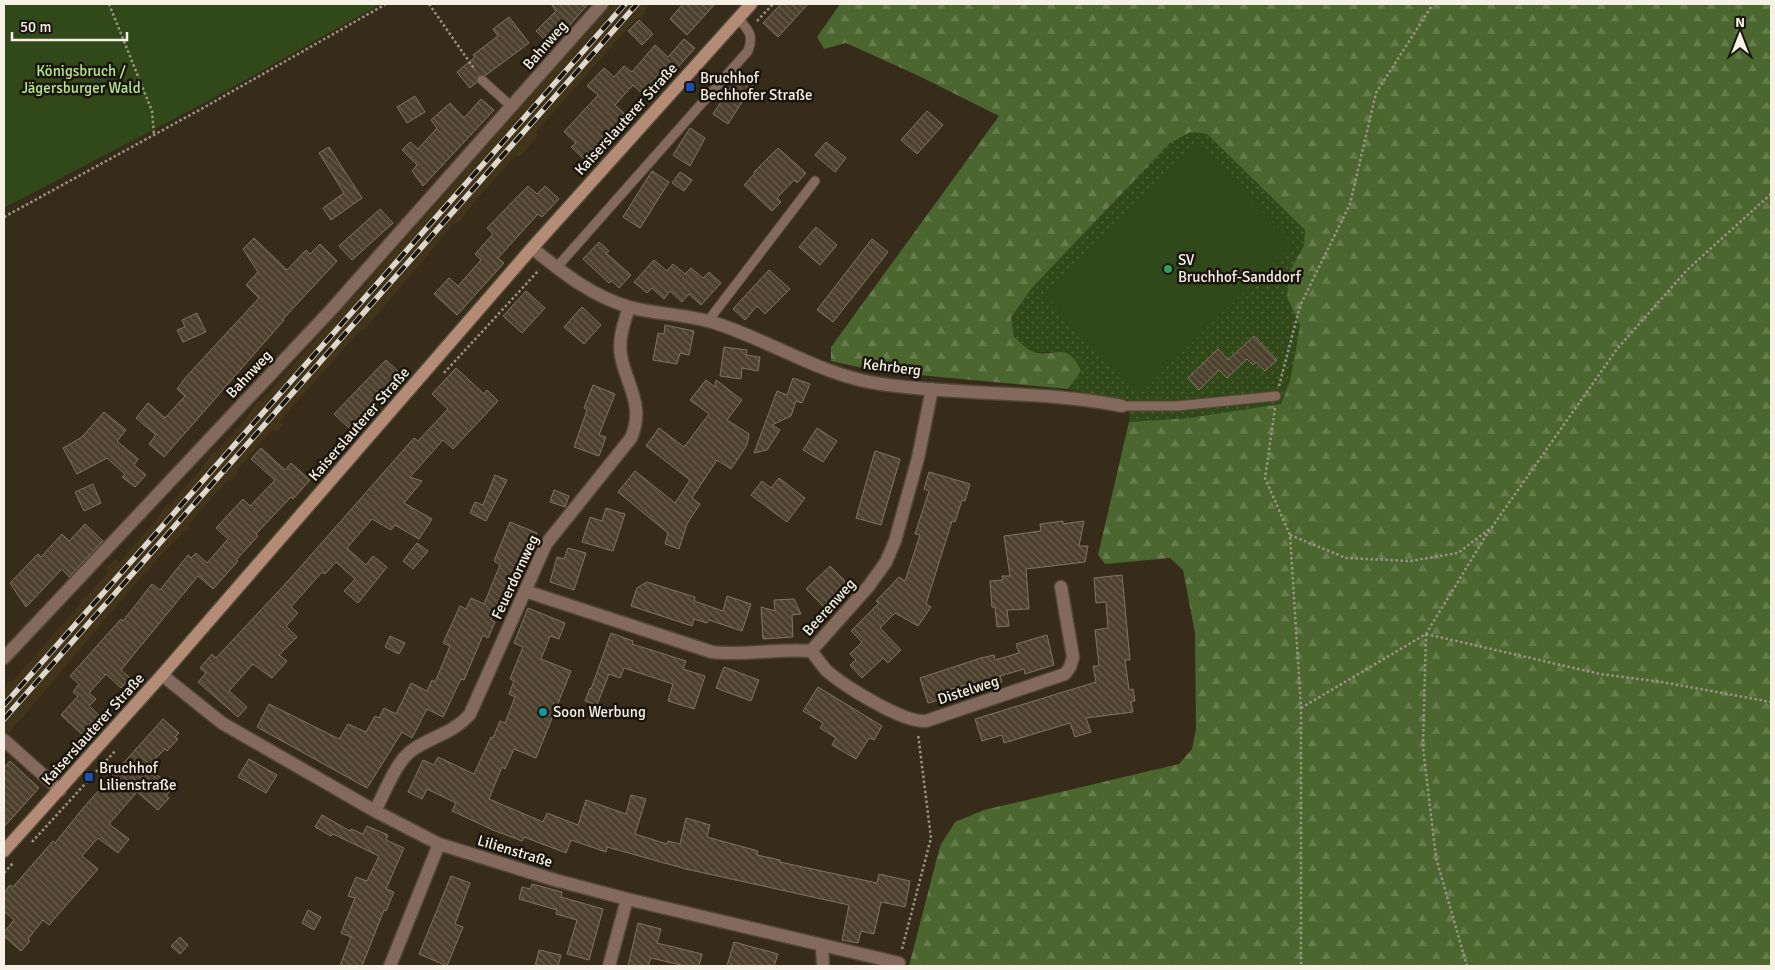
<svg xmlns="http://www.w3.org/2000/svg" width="1775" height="970" font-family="Signika,sans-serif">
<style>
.built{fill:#42341a}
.grass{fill:url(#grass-dots)}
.forest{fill:url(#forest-firs)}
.green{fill:#314819}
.building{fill:url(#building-back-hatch);stroke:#817560}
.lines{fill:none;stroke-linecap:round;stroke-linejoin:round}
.lane-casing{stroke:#524736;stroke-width:11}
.street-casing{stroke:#524736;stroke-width:15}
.secondary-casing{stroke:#524736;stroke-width:15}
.path{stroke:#9c9385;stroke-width:2.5;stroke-dasharray:2.5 2.5;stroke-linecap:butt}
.lane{stroke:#846a5c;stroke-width:9}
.street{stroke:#846a5c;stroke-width:12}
.secondary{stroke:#b48b75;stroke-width:12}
.rail-casing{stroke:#ded7cb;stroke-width:5.5}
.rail{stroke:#1a160d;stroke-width:4;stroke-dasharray:11;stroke-linecap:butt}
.transit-dot{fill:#1a4fb4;stroke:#1a160d;stroke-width:2}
.leisure-dot{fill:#2e9e5b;stroke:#1a160d;stroke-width:2}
.culture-dot{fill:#0f9aa8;stroke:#1a160d;stroke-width:2}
.labels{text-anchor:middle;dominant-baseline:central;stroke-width:5;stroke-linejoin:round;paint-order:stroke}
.street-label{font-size:15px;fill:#f7f0e5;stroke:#1a160d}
.park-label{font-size:15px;fill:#b9e491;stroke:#1a160d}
.poi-label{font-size:15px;fill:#f7f0e5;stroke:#1a160d;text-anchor:start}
</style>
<defs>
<pattern id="grass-dots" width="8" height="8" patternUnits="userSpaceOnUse" patternTransform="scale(1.25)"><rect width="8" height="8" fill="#314819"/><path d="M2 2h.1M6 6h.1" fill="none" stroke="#50633a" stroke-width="1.8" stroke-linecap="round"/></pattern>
<pattern id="forest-firs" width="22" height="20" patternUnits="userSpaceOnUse" patternTransform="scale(1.25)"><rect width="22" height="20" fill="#4b662f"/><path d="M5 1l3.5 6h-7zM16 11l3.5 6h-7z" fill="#667c4d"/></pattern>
<pattern id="building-back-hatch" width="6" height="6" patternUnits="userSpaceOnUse" patternTransform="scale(1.25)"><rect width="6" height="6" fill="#4d412e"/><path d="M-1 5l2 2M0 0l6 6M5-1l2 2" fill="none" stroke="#675d4c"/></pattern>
</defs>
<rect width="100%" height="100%" fill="#372c1a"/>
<path class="built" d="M612,4H650L644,11L645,13L641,18H637L536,132L538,135L520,157L516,155L474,202L461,220L452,226L365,329L360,331L280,421L284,425L276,432L273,429L238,469V473L233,479L228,480L188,525L190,527L186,532L184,531L152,565V568L143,575L9,733L4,729V690L7,686L6,684L10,680L12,682L81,603L79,601L83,597L85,598L109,571L106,567L115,559L119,563L157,519L166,505L171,503L203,467L212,453L217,451L248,416L257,402L262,400L341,311L342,305L356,295Z"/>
<path class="grass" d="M1191,132L1207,134L1305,230L1304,246L1289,272L1287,297L1300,326L1290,381L1281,404L1189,418L1129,422V402L1068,389L1081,371L1062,352H1033L1014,337L1011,319L1031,289L1170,143Z"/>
<path class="forest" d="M840,4H1771V966H909L940,846L955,822L984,810L1179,764L1192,749L1196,729L1195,633L1183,570L1170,558L1105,564L1098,555L1129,422L1189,418L1281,404L1290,381L1300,326L1287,297L1289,272L1304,246L1305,230L1207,134L1191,132L1170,143L1031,289L1011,318L1014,337C1020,341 1027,350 1034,352C1056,358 1067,340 1081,371L1068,389L876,371L831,361V347L999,116L919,76L846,43L824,49L817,37Z"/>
<path class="green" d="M4,4H381L206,102L4,208Z
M1196,144L1293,243L1141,393L1043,294Z"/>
<path class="building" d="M551,4H588L552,46L536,31L556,11Z
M683,4H715L687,35L670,19Z
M781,4H808L778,37L763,23Z
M509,17L529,43L486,75L478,76L476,83L470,88L457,72L475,57L473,55L498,36L493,29Z
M639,20L653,34L642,45L628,31Z
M684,39L695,48L660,87L648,99L633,85L615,105L625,114L584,159L571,147L576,143L564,132L598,95L587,86L604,68L614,77L624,66L632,72L655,45L668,57Z
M739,74L754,83L728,124L713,114Z
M415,96L425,112L407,123L397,107Z
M481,99L494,110L423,186L412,171L417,165L402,150L410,142L418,149L437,128L431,120L450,103L464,118Z
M927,111L943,125L917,154L901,140Z
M690,128L705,138L690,166L673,155Z
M826,142L846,158L835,172L815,155Z
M329,147L362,198L331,220L323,208L344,193L319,153Z
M778,148L806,173L797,183L794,180L777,198L781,202L772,211L744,185L755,173L754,172Z
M652,171L669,182L640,228L623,217Z
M680,172L692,180L684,191L672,183Z
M528,186L537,194L545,186L559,199L542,217L538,214L498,258L504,263L457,315L434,294L449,278L458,286L481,260L475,254L493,234L487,228Z
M380,209L393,223L352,260L339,246Z
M816,227L837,245L820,265L799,247Z
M254,238L287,270L306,250L310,254L320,244L337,261L283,319L284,320L164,457L149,444L156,435L136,418L148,403L165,418L185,396L177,389L186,377L259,298L246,285L258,272L243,249Z
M872,239L888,252L833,322L817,310Z
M599,242L609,251L606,253L631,275L619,288L612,281L609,283L583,259Z
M654,260L667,271L673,264L685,274L691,268L703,278L709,272L721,283L701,305L689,294L682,302L670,291L664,299L652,288L647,293L634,282Z
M769,270L790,289L765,314L757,306L745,320L733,309Z
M526,291L545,308L522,333L503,316Z
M582,307L601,325L584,344L564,327Z
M197,313L206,332L183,342L177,330L185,327L182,320Z
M665,325L694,331L689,355L680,353L677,364L653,360L658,333L664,334Z
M1254,336L1277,360L1265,371L1256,362L1253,365L1247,359L1227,378L1219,370L1199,390L1188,378L1218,349L1228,360Z
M724,347L747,350L746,355L760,357L758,371L742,368L741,379L720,376Z
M386,360L402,375L350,429L334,414Z
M456,368L484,394L487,390L498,401L453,449L443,440L410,477L422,481L404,503L432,519L419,539L395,525L391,530L372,519L347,548L366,565L373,556L387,567L358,603L344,591L355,579L336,562L325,574L322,572L291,607L298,613L286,626L297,637L279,655L287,661L272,678L253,664L229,691L247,707L238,717L198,682L206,673L200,668L212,654L216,658L289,580L414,438L418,441L448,409L432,394Z
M793,378L810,384L802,403L796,401L791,416L772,425L780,430L767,450L754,453L777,391L787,395Z
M706,380L715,387L716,380L742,400L727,420L749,434L747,445L731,469L717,460L692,498L700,504L687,524L679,549L665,544L668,533L618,492L635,471L675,503L690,480L646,446L659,428L684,447L709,414L690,400Z
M593,385L615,394L599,435L606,437L599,456L574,447L587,410L584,408Z
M104,412L126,430L117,441L138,459L134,465L146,475L135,487L122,477L125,474L107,458L77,474L63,448L82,437Z
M817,428L837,441L823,462L803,450Z
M261,448L285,470L291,463L310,480L293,499L291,497L256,534L258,536L236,560L238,561L213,589L198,576L121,670L130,678L121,688L106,674L89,693L96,699L89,706L102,718L85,737L61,715L78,696L73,692L79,684L70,676L121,619L123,621L152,584L160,590L188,555L191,558L196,553L207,563L228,539L216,528L243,499L250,506L275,480L251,459Z
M875,451L900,459L881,525L856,518Z
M929,472L970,484L965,501L962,500L955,522L952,521L926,604L931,607L918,626L895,613L880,628L901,650L888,663L883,658L862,678L850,665L856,660L850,654L862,642L851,631L879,603L876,601L899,577L905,581L920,535L915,534L929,491L924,489Z
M495,475L507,480L486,521L470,513L475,502L483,505Z
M779,478L805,498L787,522L751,495L762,481L771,488Z
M93,484L101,503L84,511L75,492Z
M554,490L569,496L565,507L550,502Z
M606,508L625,514L613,551L582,542L590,517L602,521Z
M1063,521V524L1084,521L1079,546H1088L1085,562L1026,569L1029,609L1007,610L1009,626L997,627L995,607H992L990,581L1003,580L1002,576H1010L1004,536L1041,531L1040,524Z
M510,522L537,533L510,593L504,591L491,620L495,622L488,638L483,635L464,680L461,679L443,717L427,709L412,738L402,732L367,788L257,727L269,704L339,739L348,724L366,732L375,716L379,718L384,708L396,714L411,683L427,691L432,680L435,682L450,646L443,643L460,606L466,609L471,598L484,604L500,565L494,561Z
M85,524L103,541L69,577L62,569L26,607L10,583L38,554L41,557L62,534L69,541Z
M417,543L428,551L413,569L403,561Z
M568,548L586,553L574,590L550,582L557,557L564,559Z
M830,566L848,584L824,607L806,589Z
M1122,575L1130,660H1125L1129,690L1133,689L1135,701H1131L1133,712L1086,718L1091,732L1075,737L1070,723L1004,743L1002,735L982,741L975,719L1096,682L1093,666H1099L1095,630L1108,628L1106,602L1096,603L1094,578Z
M647,582L695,597L694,601L723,611L727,596L751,604L742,631L709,620L707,623L694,619L692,626L631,606L637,588Z
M794,599L801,614L792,615L793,637L763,639L761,607L775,611L774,600Z
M528,608L565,623L559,639L550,636L541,659L571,671L536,758L514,749L505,769L502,767L489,799L543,822L547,813L578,825L586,800L626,814L631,795L646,799L635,834L667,844L668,841L680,844L686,818L710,825L707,837L758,851L757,855L780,860V862L877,883L879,874L910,881L905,907L881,902L874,934L861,931L858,943L842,940L849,905L686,869L607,847L606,852L571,840L566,853L524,837L522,841L493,830L452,811L456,803L427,789L422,799L408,792L423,760L434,765L438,757L474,774L491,737L493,738L500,721L505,723L515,697L509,694L514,681L510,679L523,647L514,643Z
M611,633L633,641L632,644L686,661L683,669L705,676L694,709L668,701L673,684L624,668L620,678L609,674L597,705L585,701L590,688L591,689Z
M1047,635L1054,665L1025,674L1024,669L1000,676L1002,682L979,689L977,682L951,689L953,696L928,703L920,678L981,658L994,655L995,660L1019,653L1016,644Z
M390,636L405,643L399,654L385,647Z
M724,667L759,680L751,701L716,688Z
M818,687L882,726L874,740L869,738L856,759L832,745L836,738L820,728L823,723L803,711Z
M163,719L179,733L175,737L178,739L167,751L165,749L146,768L173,786L166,796L169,798L158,810L137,792L109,824L129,839L118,853L98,838L82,856L98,869L49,925L43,920L28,939L30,941L21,951L4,936V932L14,920L4,911V893L10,885L13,887L53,841L55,843L84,807Z
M249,759L277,775L266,793L238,777Z
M10,761L39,788L4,827V768Z
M322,815L350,831L351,829L363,834L367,826L388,835L386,840L404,848L386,889L394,892L386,911L384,910L362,966H340L351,937L341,933L355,898L348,896L356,877L367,881L379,856L333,834L331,836L315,827Z
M451,876L470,883L455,924L463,927L447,966L419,954Z
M532,884L562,892L561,897L603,909L589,960L567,954L577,920L556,914L557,910L519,899L522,887L530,889Z
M308,910L321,917L314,930L302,923Z
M638,923L661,929L657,943L702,954L699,966H685L651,958L648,966H628Z
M180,937L188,945L180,954L171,946Z
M734,942L778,954L774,966H727Z
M539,950L561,955L558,966H535Z"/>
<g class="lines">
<g class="lane-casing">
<path id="lane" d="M482,80L512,107
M557,267L748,51C754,35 749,31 738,18
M708,321L815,181
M1122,406H1177L1276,396"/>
</g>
<g class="street-casing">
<path id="street" d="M532,248C562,272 591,296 629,307C658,315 689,314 718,324C773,342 823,376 881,384C961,396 1043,390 1122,406
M525,591L712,652C745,656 778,648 811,651
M811,651C816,657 821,664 826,670C844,686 903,723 926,721L1065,674L1070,667L1073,657L1061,587
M811,651L868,587L886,562L895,541L918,458L932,389
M4,658L331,310L602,4
M162,675L222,723L375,811L439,844L555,880L627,899L899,963
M4,740L60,790
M375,811C384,794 396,762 411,751C430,737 454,733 470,714L546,544L631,438C645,405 627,387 621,356C618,339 624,323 629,307
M822,947L823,966
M390,966L439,844
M609,966L627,899"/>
</g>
<g class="secondary-casing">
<path id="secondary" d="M4,851L162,675L532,248L751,4"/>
</g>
<path class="path" d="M109,4L152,111L154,135
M429,4L475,70
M757,21L773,4
M4,217L203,108L386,4
M444,373L539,270
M1279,386L1300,306L1350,204L1376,93L1433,4
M1275,408L1265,478L1290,535L1301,708V966
M1290,535L1346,558L1410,561L1458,553L1492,527L1617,349L1687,270L1771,194
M1426,634L1600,674L1662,682L1771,702
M1426,634L1423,747L1436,858L1467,966
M1301,708L1426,634L1490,529
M32,842L116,750
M4,873L13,863
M902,949L931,838L918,734"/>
<use href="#lane" class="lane"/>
<use href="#street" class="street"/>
<use href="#secondary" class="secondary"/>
<g class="rail-casing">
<path id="rail" d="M4,705L625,4
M4,719L637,4"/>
</g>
<use href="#rail" class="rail"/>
</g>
<g class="transit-dot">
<rect x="685" y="82" width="10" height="10" rx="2.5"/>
<rect x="84" y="772" width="10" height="10" rx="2.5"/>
</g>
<circle class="leisure-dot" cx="1168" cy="269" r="5"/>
<circle class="culture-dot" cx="543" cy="712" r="5"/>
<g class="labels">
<g class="street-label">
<text transform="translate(545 45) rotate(-49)">Bahnweg</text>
<text transform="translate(626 119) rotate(-48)">Kaiserslauterer Straße</text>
<text transform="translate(892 367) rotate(7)">Kehrberg</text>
<text transform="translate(249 374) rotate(-47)">Bahnweg</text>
<text transform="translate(359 424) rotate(-49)">Kaiserslauterer Straße</text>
<text transform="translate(515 577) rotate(-65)">Feuerdornweg</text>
<text transform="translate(829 607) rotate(-48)">Beerenweg</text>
<text transform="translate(968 690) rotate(-18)">Distelweg</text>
<text transform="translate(93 729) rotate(-48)">Kaiserslauterer Straße</text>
<text transform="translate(515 851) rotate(17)">Lilienstraße</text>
</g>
<g class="park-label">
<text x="81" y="71">Königsbruch /<tspan x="81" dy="17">Jägersburger Wald</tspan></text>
</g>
<g class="poi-label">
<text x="700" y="78">Bruchhof<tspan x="700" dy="17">Bechhofer Straße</tspan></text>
<text x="1178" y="260">SV<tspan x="1178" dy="17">Bruchhof-Sanddorf</tspan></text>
<text x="553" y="712">Soon Werbung</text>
<text x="99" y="768">Bruchhof<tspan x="99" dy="17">Lilienstraße</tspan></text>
</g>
</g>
<rect width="1775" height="970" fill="none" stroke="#f7f0e5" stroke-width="10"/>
<g transform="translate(1740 35)" stroke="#1a160d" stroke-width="4" paint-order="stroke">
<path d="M0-4L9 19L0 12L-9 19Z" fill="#f7f0e5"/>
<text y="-8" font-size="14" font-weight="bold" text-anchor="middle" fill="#f7f0e5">N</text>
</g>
<path d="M12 32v8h115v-8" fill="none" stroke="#f7f0e5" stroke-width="2.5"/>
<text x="20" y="32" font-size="15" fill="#f7f0e5" stroke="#1a160d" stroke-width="4" paint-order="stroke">50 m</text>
</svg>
